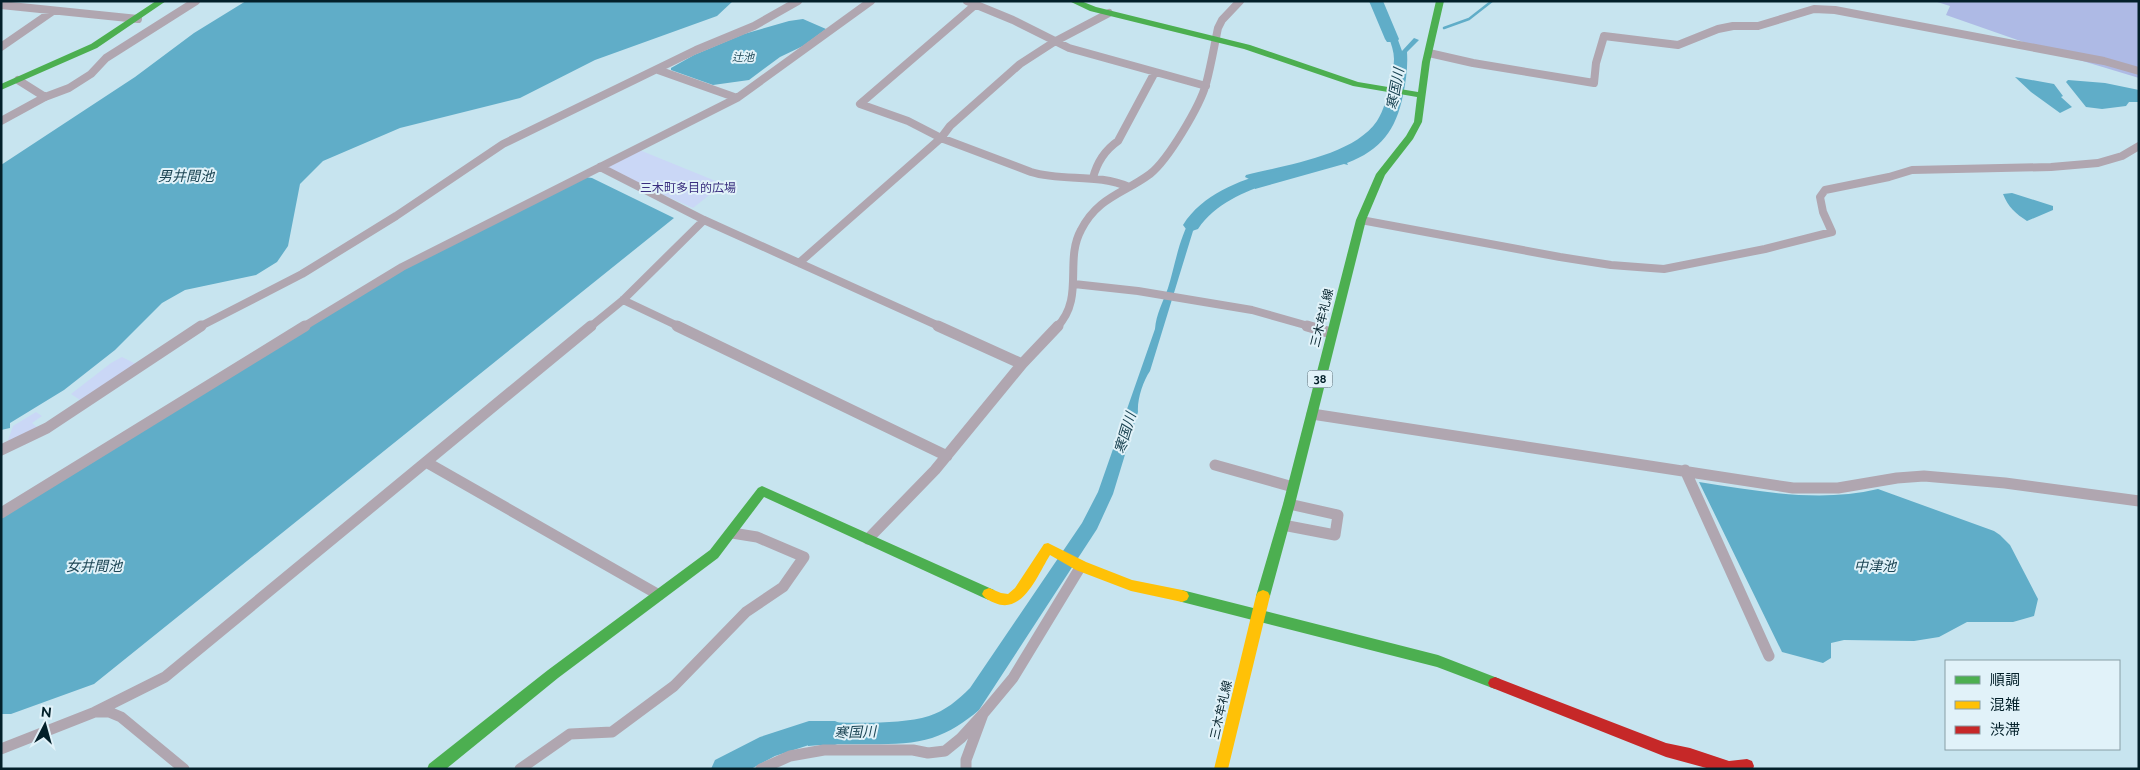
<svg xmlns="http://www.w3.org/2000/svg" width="2140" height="770" font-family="Raleway,'Noto Sans JP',sans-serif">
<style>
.green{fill:#cad7f6}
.forest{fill:#aebae5}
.water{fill:#60adc8}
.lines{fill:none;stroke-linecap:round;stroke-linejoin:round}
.stream{stroke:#60adc8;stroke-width:2.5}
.river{fill:#60adc8;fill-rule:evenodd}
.street-far1{stroke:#b0a6b0;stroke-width:8}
.street{stroke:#b0a6b0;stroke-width:11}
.fast{fill:#4caf50;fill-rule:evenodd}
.slow{fill:#ffc107;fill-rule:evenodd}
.jam{fill:#c62828;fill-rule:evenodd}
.labels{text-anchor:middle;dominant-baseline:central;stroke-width:4;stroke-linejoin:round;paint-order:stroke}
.far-water-label{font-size:11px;font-style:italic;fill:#1c4554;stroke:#e1f2f9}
.shield{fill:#e1f2f9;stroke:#465f68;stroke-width:1}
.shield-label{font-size:11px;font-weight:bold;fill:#03202a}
.park-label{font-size:12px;fill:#3a2f7f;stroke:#e1f2f9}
.street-label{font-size:12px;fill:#03202a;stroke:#e1f2f9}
.water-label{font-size:14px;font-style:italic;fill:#1c4554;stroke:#e1f2f9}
</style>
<rect width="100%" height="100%" fill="#c7e4ef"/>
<path class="green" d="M637,149L723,184L693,208L601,167Z
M122,357L138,365L83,402L71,394L111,363Z
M36,412L42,416L32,423L40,430L7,443L13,426Z"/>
<path class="forest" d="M1934,1H2139V78L2043,49L1946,15L1950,6Z"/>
<path class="water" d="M246,1H733L717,16L595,60L520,98L400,128L323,161L300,184L288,246L277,262L256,275L185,290L162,303L115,350L64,390L10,423V428L1,430V165L135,77L194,33Z
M1381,13L1398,40L1402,51L1414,38L1419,40L1407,52C1408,67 1406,81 1403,95C1396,130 1381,150 1347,163L1348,165L1344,164L1255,189L1253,181L1245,177L1246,175C1285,165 1353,156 1377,121C1384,110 1387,97 1389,85C1391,77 1394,67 1394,59C1394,45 1384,28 1379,15Z
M803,19L826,29L803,46L780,57L749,80L713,85L671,70V68L694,55L744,34L789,21Z
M2015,77L2054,84L2063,96L2061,97L2072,107L2060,113L2031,92Z
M2068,80L2105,83L2139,90V102H2129L2126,106L2102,109L2086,107L2066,82Z
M585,177L592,178L674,218L94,684L11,714H1V517L401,270Z
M2012,193L2053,206V210L2027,221C2016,214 2008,207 2003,194Z
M1207,205L1210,206V209L1200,218L1193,231L1150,371C1143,381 1137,400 1138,412L1113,494L1097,529L979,710C965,722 950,732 932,738C898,749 846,741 808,746V722C844,722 896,726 929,716C945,711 958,700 970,688L1082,523L1098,492L1155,329C1156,314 1163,302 1168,288C1175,266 1179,237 1192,217C1195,212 1201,208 1207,205Z
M1699,482C1758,491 1819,503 1878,489L1994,531L2000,535L2010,545L2038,599L2034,616L2013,622H1967L1939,637L1914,641L1844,640L1831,643V658L1823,663L1782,652Z"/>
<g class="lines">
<path class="stream" d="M1444,28L1469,19L1492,1"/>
<path class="river" d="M1369,1H1383L1399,39L1397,42H1387L1385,39Z
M1279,170L1285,171L1287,175L1285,179C1253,188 1218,200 1198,229L1192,231L1186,229L1183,225C1204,192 1243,179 1279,170Z
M809,721H835L844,725L848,733L844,741L835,745H809L775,756L751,769H711L715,760L760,737Z"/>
<path class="street-far1" d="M967,1L1013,20L1069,48L1206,86
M1,5L138,19
M975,5L860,104L908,121L941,138L1031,172C1063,182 1097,173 1129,187
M1,47L53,11
M1429,53L1473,63L1594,83L1596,63L1604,36L1678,45L1718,29L1733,26H1758L1814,9L1835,10L2104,61L2139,71
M658,70L737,98
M18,80L45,97
M1,121L45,97L69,88L91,74L106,58L196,1
M600,167L704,220L941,327
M1093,178C1097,162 1105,150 1118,141L1155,72
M1361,220L1560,257L1611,265L1664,269L1765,249L1832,232L1823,212L1820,197L1825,190L1889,177L1912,170L2051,167L2098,163L2122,156L2139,146
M799,263L941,138L950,126L1020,64L1054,42L1109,13
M1074,284L1138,291L1252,310L1312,327
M623,300L680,327
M199,327L302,274L396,216L503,144L696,50L754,26L798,1
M303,327L402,267L737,98L871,1
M590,327L623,300L704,220
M1057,327C1085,298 1064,261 1081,230C1098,197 1123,194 1150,174C1168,160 1200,106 1206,84C1211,66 1214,47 1218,28L1222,20L1240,1"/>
<path class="street" d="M677,326L947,456
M938,326L1022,364
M1307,326L1331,333
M1312,414L1793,488H1838L1897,478L1924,476L2005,483L2139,501
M1,450L47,428L201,326
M426,462L659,595
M1215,465L1293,487
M1685,470L1769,656
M1,513L305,326
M1283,525L1335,535L1338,515L1289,504
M868,539L935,470L1022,364L1058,326
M95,712L165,677L591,326
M1,749L95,712H109L121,717L184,769
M520,769L570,734L612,732L674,686L746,612L783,587L804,557L757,537L732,533
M761,769L790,756L824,750H913L928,753L945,751L961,738L983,714
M966,769V760L983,714L1013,678L1081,566"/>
<path class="fast" d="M156,1H166L97,48L1,90V84L91,44Z
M1069,1H1081L1096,7L1250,45L1358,82L1418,92L1422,62L1436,1H1444L1430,62L1422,122L1413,139L1385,175L1366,220L1295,504L1270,596L1268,600L1263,602L1258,600L1256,596L1283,504L1356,220L1376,174L1406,136L1414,122L1417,97L1353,86L1244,49L1090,11Z
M762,486L994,590L996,594L994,598L989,600L984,598L764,497L718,558L558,678L446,769H427L429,764L548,670L710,550L758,488Z
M1182,590L1438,655L1500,679L1502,683L1500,687L1495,689L1437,667L1182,602L1177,600L1175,596L1177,592Z"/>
<path class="slow" d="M1048,543L1086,562L1132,580L1182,590L1187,592L1189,596L1187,600L1182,602L1131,591L1076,570L1050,555C1038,574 1023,615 995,603C990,601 985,599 982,594L984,590L989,588L1001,593L1008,594L1015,588L1044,544Z
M1263,590L1268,592L1270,596L1228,769H1214L1256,596L1258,592Z"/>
<path class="jam" d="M1495,677L1666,743L1690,748L1729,761L1747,759L1752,761L1754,766L1753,769H1710L1666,757L1490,687L1488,683L1490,679Z"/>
</g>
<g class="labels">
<g class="far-water-label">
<text x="743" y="57">辻池</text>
</g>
<rect class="shield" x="1307.5" y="370.5" width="25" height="17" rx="4"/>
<g class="shield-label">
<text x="1320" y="379">38</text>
</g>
<g class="park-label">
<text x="688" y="188">三木町多目的広場</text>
</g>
<g class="street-label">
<text transform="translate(1322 318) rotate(-76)">三木牟礼線</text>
<text transform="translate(1221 710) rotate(-77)">三木牟礼線</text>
</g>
<g class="water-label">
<text transform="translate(1395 89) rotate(-80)">寒国川</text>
<text x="186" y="176">男井間池</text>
<text transform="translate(1125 433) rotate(-73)">寒国川</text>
<text x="94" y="566">女井間池</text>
<text x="1875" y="566">中津池</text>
<text transform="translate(855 732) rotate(-2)">寒国川</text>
</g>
</g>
<rect width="2140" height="770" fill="none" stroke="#03202a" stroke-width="5"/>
<rect x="1945" y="660" width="175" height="90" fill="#e1f2f9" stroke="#889ea6"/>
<rect x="1955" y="676" width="25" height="8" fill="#4caf50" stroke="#889ea6"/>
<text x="1990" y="685" font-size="15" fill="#03202a">順調</text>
<rect x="1955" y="701" width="25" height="8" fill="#ffc107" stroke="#889ea6"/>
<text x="1990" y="710" font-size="15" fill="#03202a">混雑</text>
<rect x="1955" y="726" width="25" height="8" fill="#c62828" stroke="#889ea6"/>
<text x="1990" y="735" font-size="15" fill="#03202a">渋滞</text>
<g transform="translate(45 725) rotate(6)" stroke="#e1f2f9" stroke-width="4" paint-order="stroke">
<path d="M0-4L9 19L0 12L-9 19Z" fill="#03202a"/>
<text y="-8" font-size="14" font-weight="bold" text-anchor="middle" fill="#03202a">N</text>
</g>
</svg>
